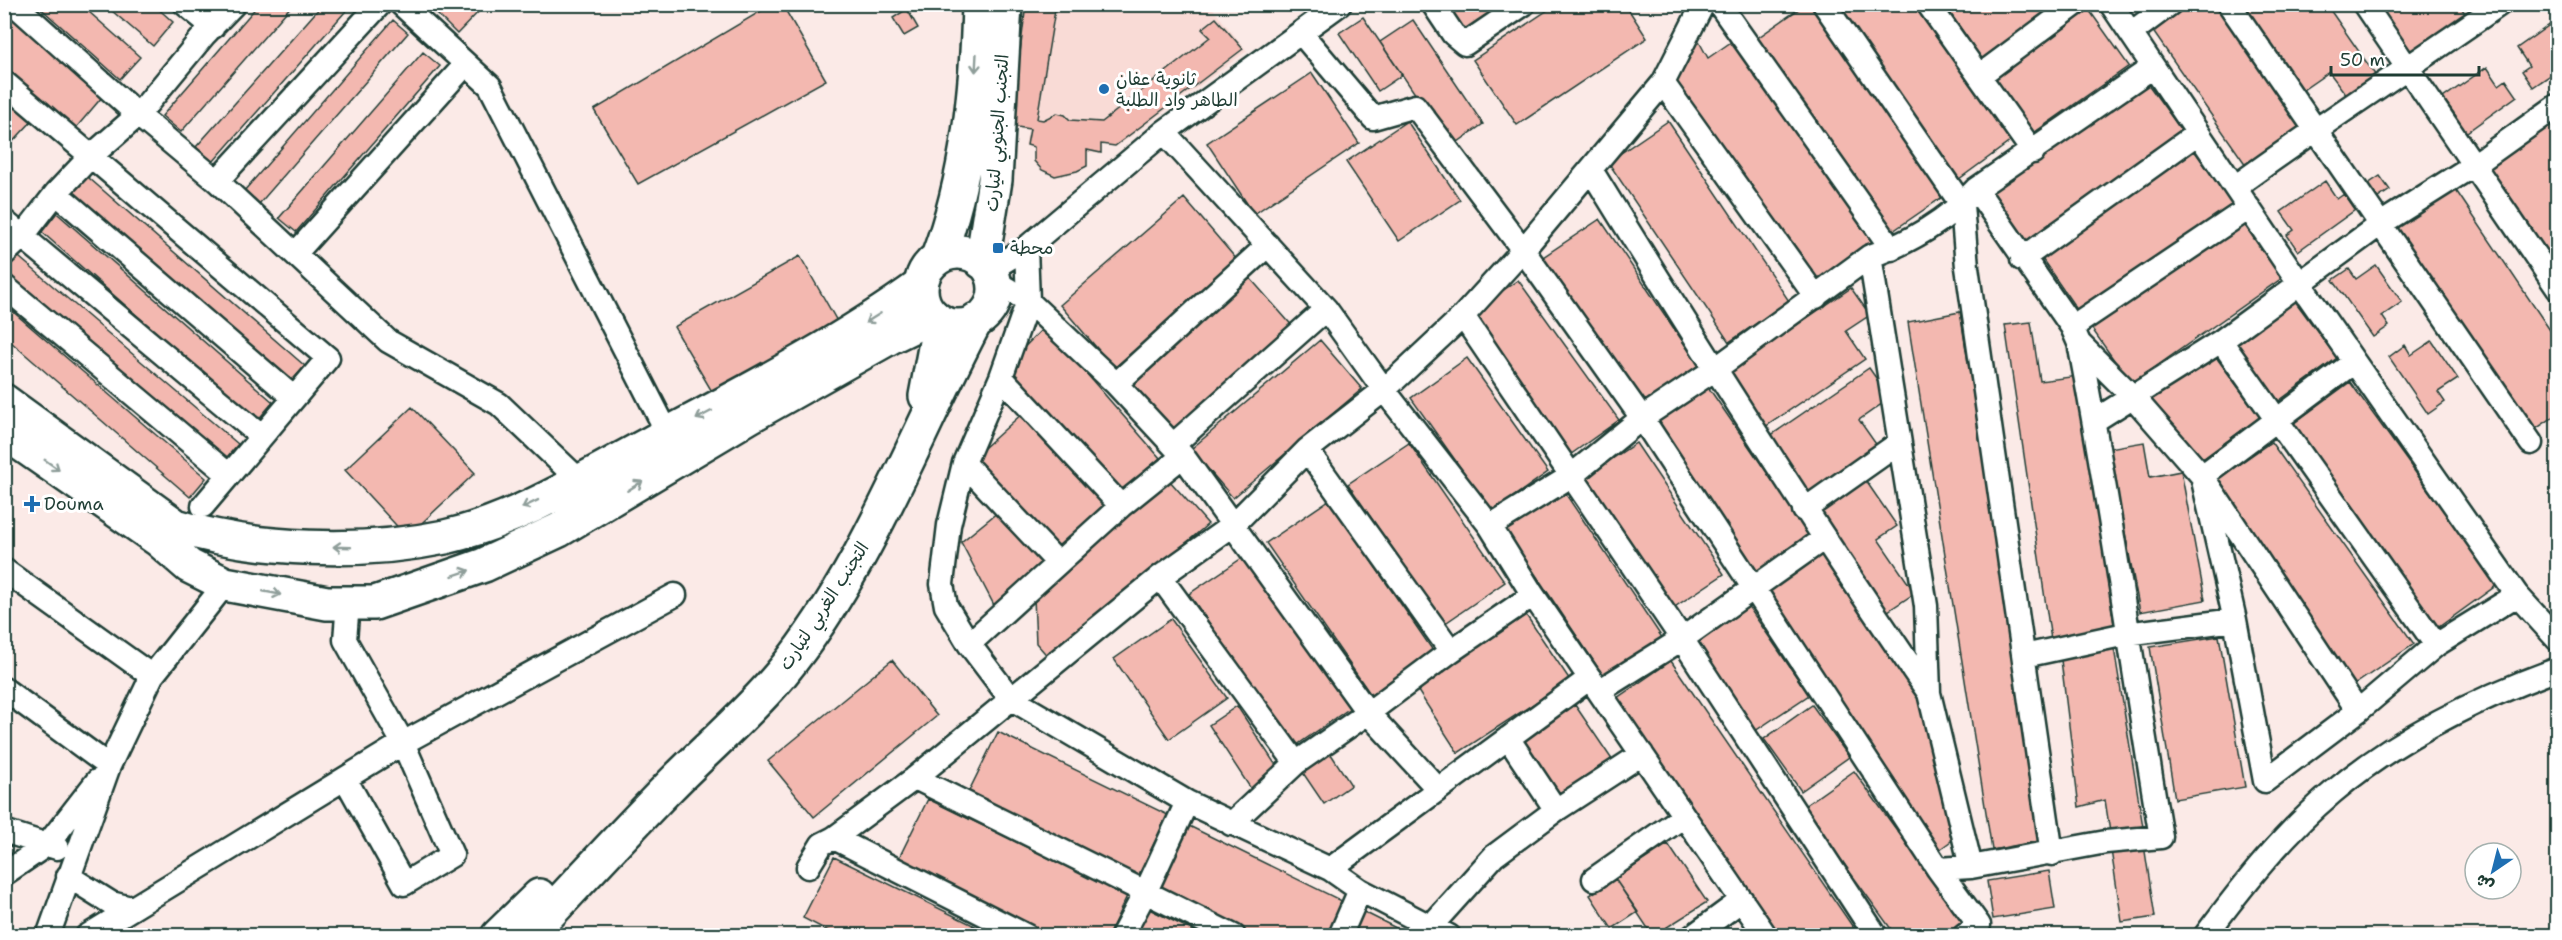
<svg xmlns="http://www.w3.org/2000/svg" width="2562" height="940" font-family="'Shantell Sans','Playpen Sans Arabic',sans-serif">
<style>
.built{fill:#f9dbd6}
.building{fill:#f3b8b0;stroke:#1f3d34;stroke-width:1.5}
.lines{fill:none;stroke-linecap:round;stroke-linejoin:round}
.street-casing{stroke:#1f3d34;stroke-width:27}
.secondary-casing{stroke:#1f3d34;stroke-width:38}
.highway-casing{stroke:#1f3d34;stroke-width:38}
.street{stroke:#fff;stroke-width:22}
.secondary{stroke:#fff;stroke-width:33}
.highway{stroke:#fff;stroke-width:33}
.oneway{stroke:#8f9e9a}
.poi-dot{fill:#1f6fb2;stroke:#fff;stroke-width:2}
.labels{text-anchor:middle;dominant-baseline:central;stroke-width:6;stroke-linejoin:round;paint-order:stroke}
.poi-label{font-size:18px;fill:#1f3d34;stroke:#fff;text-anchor:start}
.street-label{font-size:18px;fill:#1f3d34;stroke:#fff}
</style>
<rect width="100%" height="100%" fill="#fbeae7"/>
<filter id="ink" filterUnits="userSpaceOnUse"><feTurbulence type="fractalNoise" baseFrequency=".0167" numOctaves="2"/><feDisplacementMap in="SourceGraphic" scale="12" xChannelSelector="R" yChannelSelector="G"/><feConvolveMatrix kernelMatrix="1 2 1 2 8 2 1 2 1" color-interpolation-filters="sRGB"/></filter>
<g filter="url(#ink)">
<path class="built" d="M1023,5H1210L1247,51L1116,147L1102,145V154L1088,152V166L1078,172L1056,177L1042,171L1033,162V148L1025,145L1028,130L1008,128Z"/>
<path class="building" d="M36,4H80L140,57L120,79Z
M104,4H153L173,22L153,46Z
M259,4H293L181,132L162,116Z
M323,4H352L213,162L196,147Z
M427,4H486L457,34Z
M773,4H782L826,80L638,184L594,110Z
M1026,4H1056L1037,119L1043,120L1057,113L1065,115L1070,120L1102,122L1210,37L1202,29L1216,18L1243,49L1115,146L1101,144V153L1087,150V166L1077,171L1055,176L1042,170L1034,161V147L1027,145L1030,129L1011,126Z
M1437,4H1513L1460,40Z
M1557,4H1625L1647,38L1517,125L1473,60Z
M1806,4H1822L1951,191L1890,233L1756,39Z
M1827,4H1913L2011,141L1955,182Z
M1944,4H2062L1983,61Z
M2123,4H2141L2129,13Z
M2190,4H2222L2307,128L2248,168L2152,30Z
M2239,4H2326L2376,76L2347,96L2329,72L2300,92Z
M2371,4H2459L2466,15L2406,55Z
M2087,7L2129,66L2032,134L1990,75Z
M907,9L918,28L904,36L893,18Z
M4,11L103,96L75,129L4,69Z
M1363,17L1402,75L1378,91L1339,33Z
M2558,19V70L2533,87L2522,71L2529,66L2517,48Z
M393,20L408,33L259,204L244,191Z
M1413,20L1483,124L1451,147L1380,42Z
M1696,36L1708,58L1734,40L1876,242L1814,284L1671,83Z
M423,52L440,66L296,232L279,218Z
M2487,67L2499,85L2506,80L2517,96L2460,137L2449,121L2456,116L2443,98Z
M1312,73L1359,143L1254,214L1207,143Z
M2145,80L2184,134L2026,246L1988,193Z
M4,95L33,120L4,151Z
M1407,121L1460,200L1399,241L1346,162Z
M1668,121L1789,301L1729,342L1608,162Z
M2550,123L2558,134V278L2483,168Z
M2191,146L2234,206L2080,314L2038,253Z
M82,172L305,366L286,387L63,193Z
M2380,176L2390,190L2375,200L2365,186Z
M2325,181L2337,199L2344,194L2355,210L2298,251L2287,235L2294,230L2281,212Z
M2453,186L2558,342V414L2531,432L2393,227Z
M1184,198L1238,261L1114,368L1060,305Z
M51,208L273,402L257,421L35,226Z
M1600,219L1704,373L1647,411L1543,257Z
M2241,220L2282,278L2131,384L2090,326Z
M13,252L238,444L222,463L4,278V262Z
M800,256L838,323L714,395L674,327Z
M2376,265L2402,302L2382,316L2389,326L2373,337L2333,280L2349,269L2356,279Z
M1250,278L1295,329L1174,436L1129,385Z
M1518,280L1619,420L1567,457L1467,316Z
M1851,288L1870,315L1846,331L1865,359L1762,429L1725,374Z
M2292,297L2337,358L2276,403L2231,341Z
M4,304L206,478L190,497L4,336Z
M1960,312L2044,840L1992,850L1908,322Z
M2031,322L2040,381L2078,376L2115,631L2051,640L2005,325Z
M1045,326L1160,458L1118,494L1006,366Z
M1320,340L1362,389L1233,498L1191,449Z
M2432,341L2458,379L2438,392L2445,402L2428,414L2389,357L2405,345L2411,355Z
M2213,353L2260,417L2197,463L2150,400Z
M1467,358L1548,472L1492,512L1411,398Z
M1869,368L1890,398L1859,420L1878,447L1804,498L1764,440Z
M2350,382L2497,585L2436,629L2290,426Z
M1706,384L1810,535L1755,573L1650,423Z
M412,407L475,473L407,537L345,470Z
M1024,412L1108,507L1057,551L974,457Z
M2144,442L2150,477L2181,471L2205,600L2140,612L2109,448Z
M2271,442L2414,644L2354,685L2212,483Z
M1409,443L1505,582L1444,624L1348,484Z
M1636,443L1724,574L1673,608L1585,477Z
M1864,478L1897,526L1878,539L1915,593L1882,615L1813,513Z
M1169,480L1208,524L1051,660L1036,643L1034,598Z
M1563,490L1665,642L1607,681L1505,529Z
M1329,500L1434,652L1371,695L1266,543Z
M998,512L1043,561L995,607L961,542Z
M1824,550L1925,697L1958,836L1936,852L1763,590Z
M1245,556L1350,708L1294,747L1189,594Z
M1746,603L1809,695L1755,731L1692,640Z
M1526,615L1570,680L1458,753L1416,688Z
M1171,619L1227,698L1169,739L1114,659Z
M2219,636L2245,787L2175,799L2150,647Z
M2114,648L2143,827L2110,832L2105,800L2079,807L2061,660Z
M892,660L937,716L814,817L768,761Z
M1671,661L1859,936H1779L1617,698Z
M1575,705L1615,764L1562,799L1522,740Z
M1812,705L1849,757L1801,791L1764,739Z
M1237,706L1279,770L1251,789L1209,725Z
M998,732L1168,815L1138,876L968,793Z
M1329,751L1351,785L1324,804L1301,770Z
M1854,771L1964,923L1947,936H1896L1803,807Z
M928,799L1127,896L1108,936H1046L897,862Z
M1183,823L1350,905L1335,936H1251L1151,887Z
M1668,844L1707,902L1653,936L1615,879Z
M2144,845L2155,917L2122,922L2111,850Z
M834,857L973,925L968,936H838L803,918Z
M2049,871L2055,909L1993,919L1987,881Z
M1615,879L1638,912L1612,929L1590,895Z
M1143,906L1204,936H1129Z
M1362,911L1412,936H1349Z
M1723,921L1733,936H1701Z
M973,925L994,936H968Z"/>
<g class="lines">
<g class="street-casing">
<path id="street" d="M14,4L138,115L217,181L388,341L499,404L580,481
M185,4L213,27
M401,4L490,86L668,434
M1433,4L1453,34L1465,44L1524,4
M1719,4L1892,249
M1824,4L1962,205L1967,267L2052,854
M1928,4L2033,152
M2111,4L2300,284L2517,595L2558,640
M2229,4L2531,443
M2364,4L2558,289
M1301,33L1373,118L1415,106L1523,250L1642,418L1938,869
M2131,33L2170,4
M1979,76L2076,4
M4,82L328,358L203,506
M1663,83L1816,297
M1164,132L1326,309L1384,390L1490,526L1533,595L1766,936
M1591,170C1700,347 1811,522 1929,693
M217,181L380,4
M2235,187C2321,124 2412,66 2500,4
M1976,189L2072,327L2079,343L2134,398L2202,476L2358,711
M56,193L294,398
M4,221L261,436
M1026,248L1028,301L1001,377L964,463L949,525L942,584L946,606L969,644L1010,698L1187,802L1330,869L1360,890L1449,936
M4,254L22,237L56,193L90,157L138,115L205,34L234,4
M295,254L466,64
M1870,256L1926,606L1929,693L1971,867L1938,869L1979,925L1964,936
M2022,259L2198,133
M990,270L1026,248L1164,132L1340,4
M994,281L1028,301L1116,384L1183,456L1368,713L1438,789
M4,286L229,475
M1463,316L1682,639L1876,936
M2072,327L2249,208
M2221,341L2436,645
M2354,362L2202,476L2235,620L2265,781L2358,711L2436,645L2517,595
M1001,377L1121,506
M1116,384L1268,245
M2094,421L2221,341L2382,223L2474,165L2558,105
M1173,445L1326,309
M1307,450L1451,651
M964,463L1058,563
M1804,510L1899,443
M1490,526L1571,476L1642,418L1714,370L1870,256C1908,244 1949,219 1976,189L2153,67
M4,570L152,676
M1160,577L1296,763
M969,644L1121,506L1183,456
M2024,656L2126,634L2235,620
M4,689L109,766L152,676L225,584
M1599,691L1682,639L1823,539
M915,778L1234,936
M346,780L404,884L452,855L403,743L345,640L348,603
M1556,810L1642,754
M1231,824L1296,763L1368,713L1451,651L1533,595
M4,831L57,848
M834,838L1027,936
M808,867L822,844L834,838L915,778L1160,577L1233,525L1307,450L1384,390L1463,316L1523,250L1663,83L1703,4
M1971,867L2106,842L2161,837C2133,673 2111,507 2079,343
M1330,869L1590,678
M4,874L48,844L97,781
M68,876L111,903L131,908
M1594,879L1684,816
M1431,926L1494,856L1556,810L1508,738
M48,936L109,766
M87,936L403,743L675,595
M1122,936L1146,891L1187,802
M1340,936L1360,890
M1693,936L1742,900
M2205,936C2243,885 2284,833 2333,792C2398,737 2478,698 2558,669"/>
</g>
<g class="secondary-casing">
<path id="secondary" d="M4,401L176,526C255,551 363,554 445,537C514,522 589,476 651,443C742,394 837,346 921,285
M4,432L159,540L189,566L225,584L327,603H375L484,565L559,530L750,416L892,336L933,316"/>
</g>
<g class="highway-casing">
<path id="highway" d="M921 289a37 37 0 1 1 74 0a37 37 0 1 1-74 0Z
M938,257C968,178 977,89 979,4
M982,262L995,180L1005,4
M926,396L940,321
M498,936L539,896
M528,936C575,886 621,836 669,787C706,749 747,715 781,674C867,569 913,439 976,320"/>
</g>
<use href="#street" class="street"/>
<use href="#secondary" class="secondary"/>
<use href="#highway" class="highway"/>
</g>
<defs><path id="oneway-shaft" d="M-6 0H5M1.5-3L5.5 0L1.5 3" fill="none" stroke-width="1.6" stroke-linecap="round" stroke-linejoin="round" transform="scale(1.5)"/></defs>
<g class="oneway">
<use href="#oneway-shaft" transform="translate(976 63) rotate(93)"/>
<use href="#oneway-shaft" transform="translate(873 318) rotate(148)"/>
<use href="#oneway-shaft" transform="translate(704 415) rotate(152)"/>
<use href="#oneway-shaft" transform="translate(52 465) rotate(35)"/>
<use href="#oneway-shaft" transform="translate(635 486) rotate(-32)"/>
<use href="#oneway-shaft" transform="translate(530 504) rotate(154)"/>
<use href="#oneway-shaft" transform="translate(342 547) rotate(-178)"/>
<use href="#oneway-shaft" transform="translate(461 573) rotate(-19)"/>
<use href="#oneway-shaft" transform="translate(272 593) rotate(11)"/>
</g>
</g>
<g class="poi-dot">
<circle cx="1104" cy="89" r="6"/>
<rect x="992" y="242" width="12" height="12" rx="3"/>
<path d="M29 495h6v6h6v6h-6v6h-6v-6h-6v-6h6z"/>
</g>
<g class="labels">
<g class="poi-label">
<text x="1116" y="79">ثانوية عفان<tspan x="1116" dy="21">الطاهر واد الطلبة</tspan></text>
<text x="1010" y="248">محطة</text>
<text x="44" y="504">Douma</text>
</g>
<g class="street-label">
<text transform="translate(997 133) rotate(-86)">التجنب الجنوبي لتيارت</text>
<text transform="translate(824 606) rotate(-57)">التجنب الغربي لتيارت</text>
</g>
</g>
<rect width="2562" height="940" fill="none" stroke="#fff" stroke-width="24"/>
<rect x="12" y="12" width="2538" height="916" fill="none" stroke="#1f3d34" stroke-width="2" filter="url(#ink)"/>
<g transform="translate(2493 871) rotate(215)"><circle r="28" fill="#ffffff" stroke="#a5b1ae" stroke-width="1.5"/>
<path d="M0-4.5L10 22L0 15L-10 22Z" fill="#1f6fb2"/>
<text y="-9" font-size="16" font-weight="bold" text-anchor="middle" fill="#1f3d34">ش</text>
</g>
<path d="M2331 66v9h148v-9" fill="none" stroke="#1f3d34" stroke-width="3"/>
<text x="2340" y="66" font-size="18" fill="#1f3d34" stroke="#ffffff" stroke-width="4.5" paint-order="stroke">50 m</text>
</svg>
